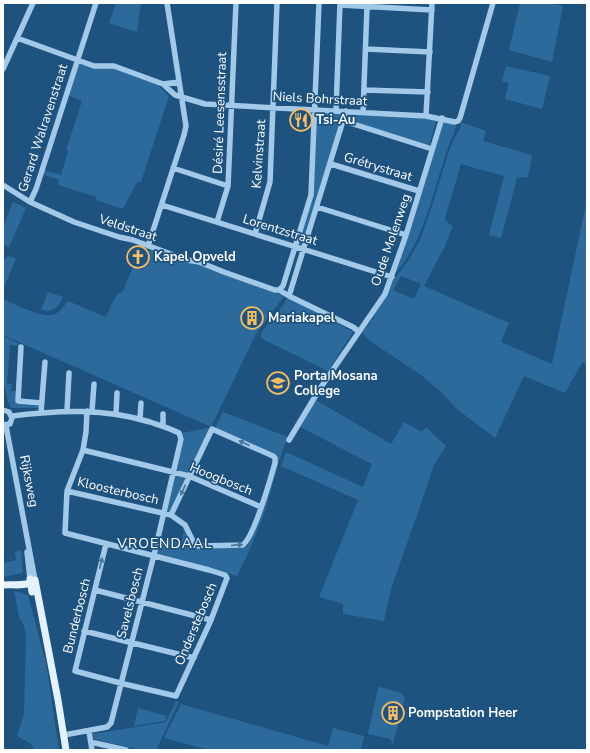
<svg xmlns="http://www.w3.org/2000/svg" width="590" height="753" font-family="'Nunito Sans',sans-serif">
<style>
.green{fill:#2d6a9c;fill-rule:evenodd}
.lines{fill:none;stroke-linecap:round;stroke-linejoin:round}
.minor{stroke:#a2c9e8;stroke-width:5.5}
.major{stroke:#e4f1fe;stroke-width:7}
.oneway{fill:#46769e}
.labels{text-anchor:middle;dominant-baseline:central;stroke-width:3.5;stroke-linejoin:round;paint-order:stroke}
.street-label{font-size:13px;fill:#fff;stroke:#1e527f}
.poi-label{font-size:13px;font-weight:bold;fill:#fff;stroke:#1e527f;text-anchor:start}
.neighbourhood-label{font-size:14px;letter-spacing:1px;fill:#fff;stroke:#1e527f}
</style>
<rect width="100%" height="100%" fill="#1e527f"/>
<path class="green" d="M116,3H141L137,32L109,23Z
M520,3H548L563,6L552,62L509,50Z
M79,63L115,68L157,84L169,96L141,182H137L123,209L96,200V197L58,185L59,180L42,174L44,170L61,175L68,151L66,150L82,101L68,95Z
M506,66L550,76L542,109L505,99L509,83L502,81Z
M316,111L344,113L303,247L298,245L312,198Z
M348,113L437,119L429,145L346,121Z
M446,121L455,124L456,128C434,176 430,236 393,276L442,123Z
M461,122L486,131L483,141L532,155L528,177L517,178L501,238L489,235L504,176L461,164L445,218L447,222L453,226L445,246L424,286L509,323L501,342L552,364L587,200V364L582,363L565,393L524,376L495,438L457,409L441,392L421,375L370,341L362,333L375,316L370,317L392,282L408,261L420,240L430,212L451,145L460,128ZM401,276L421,284L414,299L393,290Z
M13,202L26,208L9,247L3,245V227Z
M150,249L257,285L284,296L256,334L211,427L3,335V299C14,304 46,321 57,313C61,310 65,305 68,301L106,317L113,301L119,292L122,293L133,267L142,270Z
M8,255L16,259L3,290V258L6,259Z
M48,292L63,297L57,307L50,311L41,310Z
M287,298L321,314L353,332L328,371L262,339L261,337V333L284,304Z
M3,336L20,344V346L10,345L7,384H12L11,391H17L16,403L33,404V405L37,406V404L39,405V408H13L10,407L9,403H8L3,378Z
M314,399L391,444L404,422L422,432L426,427L446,446L434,465L426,489L391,589L384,621L343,614V604L319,597L358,500L281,466L286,452L363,487L372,464L298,426Z
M223,412L288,437C278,460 273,484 266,508C258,532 248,554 237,576L155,554L159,538L181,543L184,530L188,538L191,549L247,547L265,502L277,458L274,453L215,428Z
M208,428L210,429L188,474L176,470L184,437L182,433Z
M175,476L186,479L170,513L166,511Z
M21,550L23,573L3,577V563L16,560L15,552Z
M14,591L28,595L46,663L59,750H35L31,744L17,736L24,714L26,637L24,626L19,617Z
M380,687L401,693L405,698L393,744L390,739L368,734L378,688Z
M176,701L179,702L156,750H140L94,739L93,734L166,722Z
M181,704L328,746L333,728L364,736L361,750H209L164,738Z
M138,708L167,716L165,721L134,726Z"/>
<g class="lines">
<path class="minor" d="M340,5L432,10
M17,38L94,66H114L163,84L175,95L205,104L426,116L455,122L458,121L460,118L493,3
M366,49L430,52
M3,69L33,3
M163,84L179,82
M364,90L428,92
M336,111L340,3
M363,112L367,7
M426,116L432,3
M344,121L432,149
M331,164L419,191
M173,168L228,186
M3,185L30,202L74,222L119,237L133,240L187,260L199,262L224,272L275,290H279L289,296L353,327L358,331
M30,202L36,189L96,3
M162,205L392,277
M317,207L406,235
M217,222L228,186L236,3
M255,234L270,182L277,3
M148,246L184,135L186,126L167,3
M279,290L283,286L311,195L319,3
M289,296L346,111
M21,347L18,401L42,403
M3,410L9,412L12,418L10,424L3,425
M67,411L69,373
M87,411L86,432L83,450L67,491L65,533L209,570L225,575L227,578L211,620L176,696L124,684L75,671L106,544
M92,411L94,384
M41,412L45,362
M116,414L117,393
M12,416C59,410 104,408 150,422C159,425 170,428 179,433L181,439L154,555L111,723L107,727L64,735
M140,419L141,403
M6,426L35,580
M163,426V414
M289,440L319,390L385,294L406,235L442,118
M83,450L189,476L261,507
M67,491L171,515L185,525L194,543L198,546L243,545C255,535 270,480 275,463V458L273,456L212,429L171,515
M27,552L30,579
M95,590L211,620
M84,631L194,658
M89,731L92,750
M91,743H95L126,750"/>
<path class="major" d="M30,579L32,592
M35,580L58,700L66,750
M3,585C13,584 25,587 34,581"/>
</g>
<defs><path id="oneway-solid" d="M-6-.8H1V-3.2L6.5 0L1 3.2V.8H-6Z"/></defs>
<g class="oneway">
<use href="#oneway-solid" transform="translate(244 443) rotate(-156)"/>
<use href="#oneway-solid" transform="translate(183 490) rotate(115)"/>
<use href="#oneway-solid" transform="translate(237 545) rotate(-5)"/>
<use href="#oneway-solid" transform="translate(101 563) rotate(-76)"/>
</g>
<defs>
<g id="restaurant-ring" transform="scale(1.15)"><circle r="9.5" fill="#1e527f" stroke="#f7bd61" stroke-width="1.5"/><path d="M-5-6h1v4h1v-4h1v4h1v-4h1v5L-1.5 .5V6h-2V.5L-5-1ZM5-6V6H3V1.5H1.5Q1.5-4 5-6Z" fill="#f7bd61"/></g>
<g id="church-ring" transform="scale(1.15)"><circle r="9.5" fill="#1e527f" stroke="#f7bd61" stroke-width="1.5"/><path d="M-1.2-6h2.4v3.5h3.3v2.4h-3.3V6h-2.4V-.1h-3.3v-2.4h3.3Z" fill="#f7bd61"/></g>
<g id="building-ring" transform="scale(1.15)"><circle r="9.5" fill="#1e527f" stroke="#f7bd61" stroke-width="1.5"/><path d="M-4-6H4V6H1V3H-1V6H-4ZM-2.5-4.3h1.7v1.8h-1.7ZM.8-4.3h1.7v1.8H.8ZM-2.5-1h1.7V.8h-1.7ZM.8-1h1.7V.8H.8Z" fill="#f7bd61"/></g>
<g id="school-ring" transform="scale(1.15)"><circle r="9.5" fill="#1e527f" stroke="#f7bd61" stroke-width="1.5"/><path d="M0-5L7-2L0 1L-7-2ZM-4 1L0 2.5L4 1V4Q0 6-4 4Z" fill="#f7bd61"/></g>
</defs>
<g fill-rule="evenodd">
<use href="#restaurant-ring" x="301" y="120"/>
<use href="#church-ring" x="138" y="257"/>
<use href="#building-ring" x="252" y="318"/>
<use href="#school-ring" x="278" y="383"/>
<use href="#building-ring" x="393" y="713"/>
</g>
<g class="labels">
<g class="street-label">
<text transform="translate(320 99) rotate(3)">Niels Bohrstraat</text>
<text transform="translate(220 113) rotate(-88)">Désiré Leesensstraat</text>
<text transform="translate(43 128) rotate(-72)">Gerard Walravenstraat</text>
<text transform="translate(259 154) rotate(-86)">Kelvinstraat</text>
<text transform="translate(378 167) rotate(17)">Grétrystraat</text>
<text transform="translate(128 228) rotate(18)">Veldstraat</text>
<text transform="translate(280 230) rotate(17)">Lorentzstraat</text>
<text transform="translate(391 240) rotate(-71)">Oude Molenweg</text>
<text transform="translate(221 479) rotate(22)">Hoogbosch</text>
<text transform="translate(29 481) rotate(79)">Rijksweg</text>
<text transform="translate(118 491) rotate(13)">Kloosterbosch</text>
<text transform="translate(130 603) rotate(-76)">Savelsbosch</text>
<text transform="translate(77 616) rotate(-76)">Bunderbosch</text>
<text transform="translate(196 624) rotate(-67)">Onderstebosch</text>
</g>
<g class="poi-label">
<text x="316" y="120">Tsi-Au</text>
<text x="154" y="257">Kapel Opveld</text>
<text x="268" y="318">Mariakapel</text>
<text x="294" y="376">Porta Mosana<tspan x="294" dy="15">College</tspan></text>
<text x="408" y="713">Pompstation Heer</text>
</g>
<g class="neighbourhood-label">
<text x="165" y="543">VROENDAAL</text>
</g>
</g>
<rect width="590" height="753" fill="none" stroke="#ffffff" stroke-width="8"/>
</svg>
